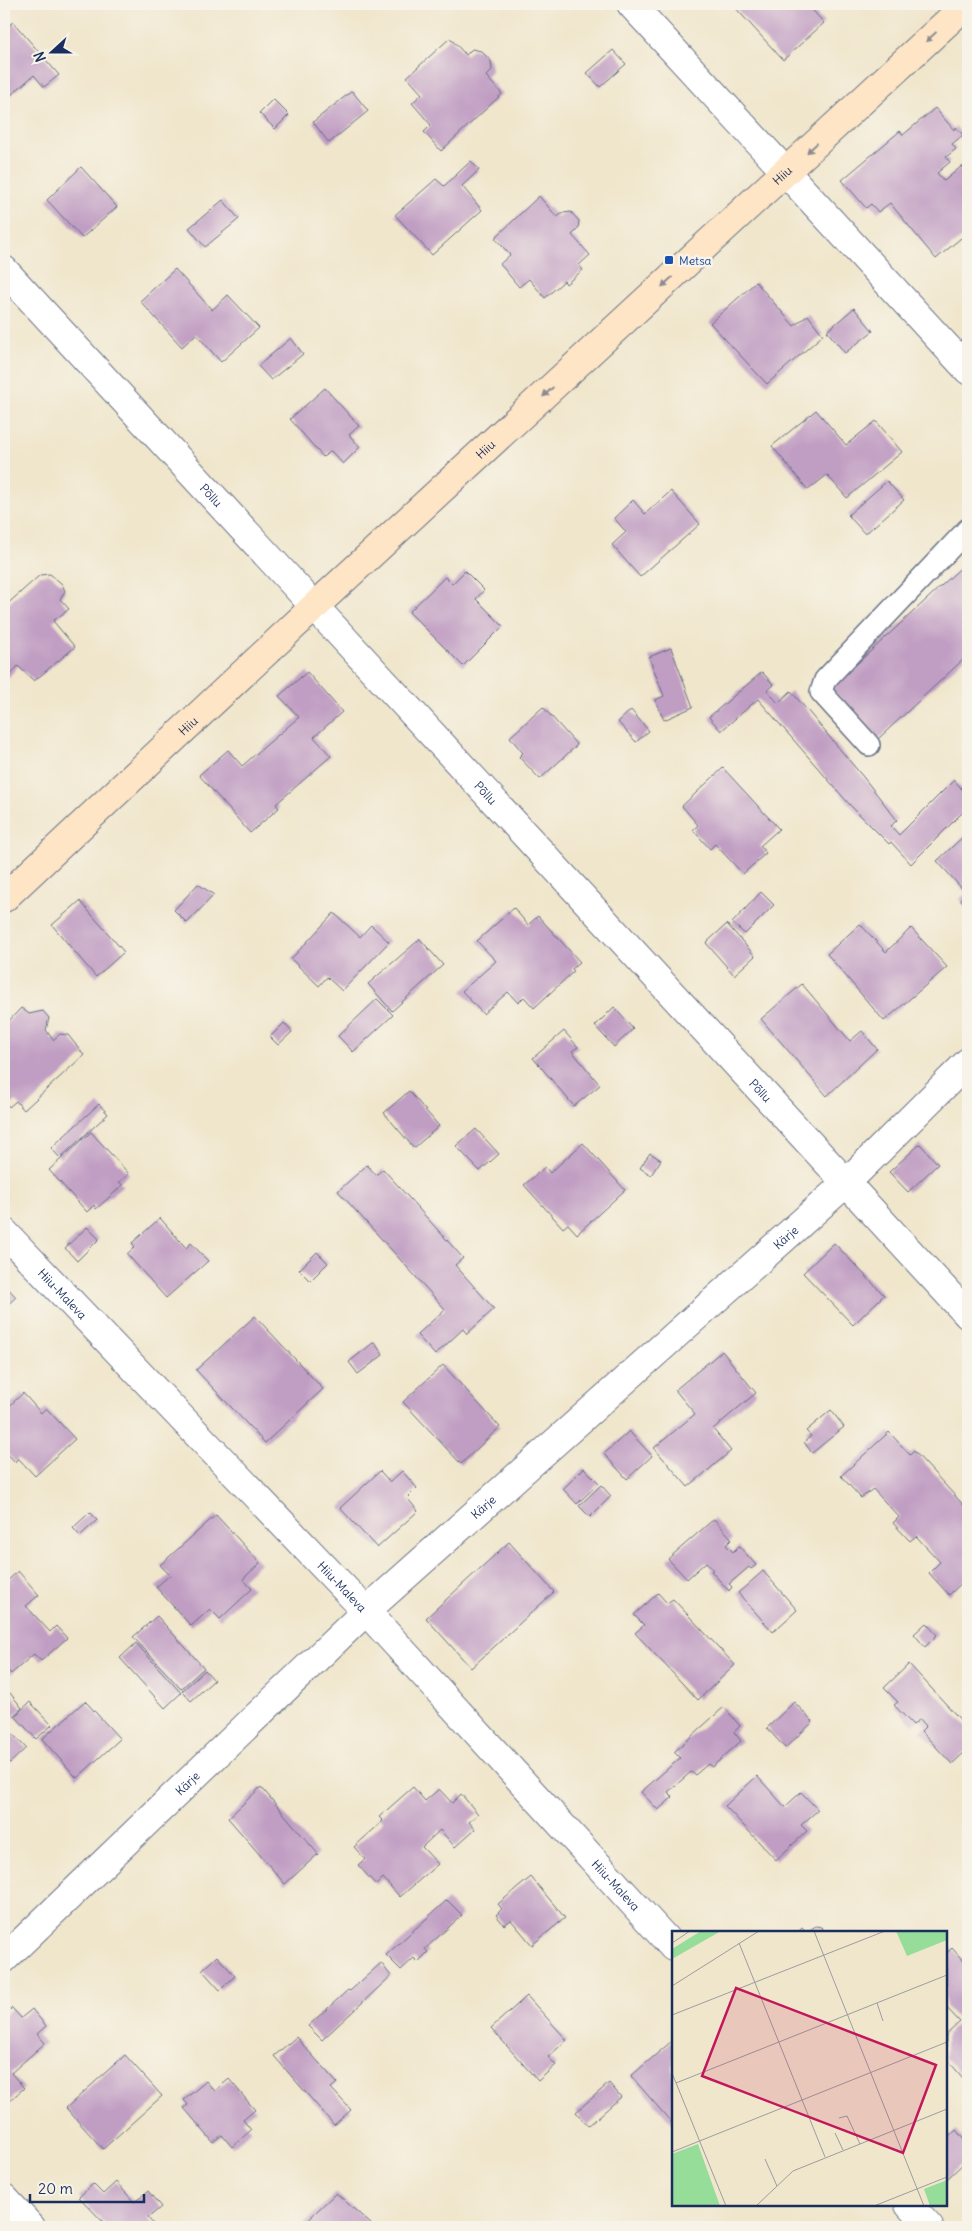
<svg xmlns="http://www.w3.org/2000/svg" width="972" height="2231" font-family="Delius,sans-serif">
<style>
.building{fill:#c09dc3}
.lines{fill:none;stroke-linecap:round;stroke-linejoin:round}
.lane-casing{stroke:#666f84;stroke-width:24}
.street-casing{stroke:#666f84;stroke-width:30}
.secondary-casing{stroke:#666f84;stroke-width:30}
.lane{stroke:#fff;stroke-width:21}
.street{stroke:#fff;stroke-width:28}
.secondary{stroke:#fde5c5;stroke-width:28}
.oneway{fill:#8c8a92}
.transit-dot{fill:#1a4fb4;stroke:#f7f3e8;stroke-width:2}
.labels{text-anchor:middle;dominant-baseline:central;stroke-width:5;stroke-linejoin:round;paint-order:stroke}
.street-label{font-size:12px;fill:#1b2f5e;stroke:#f7f3e8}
.transit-label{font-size:12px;fill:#164399;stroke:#f7f3e8;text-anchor:start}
.inset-road{fill:none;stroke:#9b9da0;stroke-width:1}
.view{fill:#c2185b;fill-opacity:0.15;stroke:#c2185b;stroke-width:2.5}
.inset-edge{fill:none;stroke:#1b2f5e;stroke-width:2.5}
</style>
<rect width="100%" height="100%" fill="#f7f3e8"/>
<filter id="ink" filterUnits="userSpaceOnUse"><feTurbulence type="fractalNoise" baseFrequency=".02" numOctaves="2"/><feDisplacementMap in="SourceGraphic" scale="10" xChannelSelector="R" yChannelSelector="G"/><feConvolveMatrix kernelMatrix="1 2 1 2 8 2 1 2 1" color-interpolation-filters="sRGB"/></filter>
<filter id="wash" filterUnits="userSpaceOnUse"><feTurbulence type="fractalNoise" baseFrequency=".0096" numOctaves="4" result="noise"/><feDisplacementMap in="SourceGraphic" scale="20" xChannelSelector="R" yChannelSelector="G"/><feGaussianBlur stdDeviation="1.12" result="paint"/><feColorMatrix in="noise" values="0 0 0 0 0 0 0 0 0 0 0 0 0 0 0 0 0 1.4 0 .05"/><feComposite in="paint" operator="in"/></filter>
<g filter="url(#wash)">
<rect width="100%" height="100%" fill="#f0e6cc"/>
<g id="blocks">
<path class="building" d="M732,4H807L824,23L783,60Z
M13,22L59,75L44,87L34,75L4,101V30Z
M450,38L466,55L472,49L481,51L491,61L492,70L486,76L502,94L441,151L424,132L431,125L412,103L422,94L407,77Z
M613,50L626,64L600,87L587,73Z
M352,91L368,111L329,143L313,122Z
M273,99L289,115L275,129L259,113Z
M935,108L954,130L956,127L963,135L952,144L956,149L946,157L950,162L937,173L944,181L962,166L968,173V247L961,238L936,259L890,203L878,212L871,204L866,208L842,180L900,131L903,135Z
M471,161L479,170L462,186L482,210L432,255L395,215L436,179L444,186Z
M81,167L117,207L82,238L47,200Z
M539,196L557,217L563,213L571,212L579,221L578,229L572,235L590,255L579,265L583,270L566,284L564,281L545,298L529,279L519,287L500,264L510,255L495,238Z
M223,200L239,219L205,247L189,228Z
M175,269L212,310L228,295L259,328L221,362L196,334L182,347L140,301Z
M756,282L794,326L808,315L823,335L767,384L710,323Z
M854,308L873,331L845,353L827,331Z
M291,338L303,354L271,380L258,366Z
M325,388L359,426L349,435L360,447L343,464L331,451L323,457L290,419Z
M816,410L846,445L876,421L902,452L847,498L827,475L808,490L772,446Z
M887,481L904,500L865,534L848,515Z
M671,491L700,524L640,577L612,545L626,532L614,518L633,500L645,514Z
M968,561V655L878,739L831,688Z
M465,571L484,590L476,599L503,626L463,666L409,612L445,577L452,584Z
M50,574L62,584L65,591L60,599L69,609L53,621L75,647L34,681L18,666L8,678L4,674V607L40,575Z
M671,648L693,707L664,720L655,700L664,696L649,657Z
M307,672L342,712L314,737L331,756L276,804L279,808L250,833L199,775L228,750L242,766L299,717L279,696Z
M762,672L774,685L767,690L778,703L791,691L864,778L897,820L891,826L899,835L954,780L968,796V807L911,864L891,842L889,844L850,805L758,699L721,731L709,717Z
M543,707L577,745L540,779L519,757L523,753L510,737Z
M631,710L649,731L636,742L618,722Z
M723,768L779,829L760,846L766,853L743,874L715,844L710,849L693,830L698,825L682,806Z
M968,832V908L960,899L966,893L937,861Z
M198,884L214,895L187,923L174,910Z
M761,892L774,905L745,934L732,923Z
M80,901L124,952L96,977L52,925Z
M514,908L528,925L538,916L580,962L572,969L574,971L534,1008L524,997L518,1003L508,992L483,1014L462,991L496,961L477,941Z
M334,913L360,937L371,925L389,942L342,991L327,977L319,986L291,959Z
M727,924L755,956L734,975L706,943Z
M860,924L886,952L911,928L947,967L884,1021L827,954Z
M420,939L443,965L392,1011L368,984Z
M802,984L850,1041L862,1031L877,1049L827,1096L761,1019Z
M377,999L393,1015L353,1052L338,1036Z
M614,1007L633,1029L614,1047L595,1026Z
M21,1008L29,1014L43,1011L49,1018L46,1030L53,1040L60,1034L68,1035L84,1055L24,1110L16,1101L9,1107L4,1100V1026Z
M284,1023L292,1032L278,1045L270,1037Z
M564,1031L578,1047L572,1051L600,1085L574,1106L533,1058Z
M409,1091L439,1126L414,1148L384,1113Z
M99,1104L108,1114L60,1158L51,1148Z
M476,1129L499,1154L480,1171L456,1146Z
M91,1132L129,1174L119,1182L123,1185L96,1209L94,1205L87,1212L49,1170Z
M583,1143L625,1190L577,1234L568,1224L563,1228L524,1185L545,1167L550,1173Z
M920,1144L938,1164L908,1192L889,1172Z
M650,1153L661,1160L651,1175L640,1168Z
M367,1165L376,1175L383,1169L463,1258L455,1265L494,1309L467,1334L463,1329L435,1355L417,1335L445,1309L338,1191Z
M160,1218L186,1248L191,1243L208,1261L166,1298L127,1254L135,1247L132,1243Z
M87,1227L99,1239L77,1261L65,1248Z
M834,1243L884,1295L853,1325L803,1273Z
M317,1252L328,1263L310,1281L299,1270Z
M4,1284L16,1297L4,1308Z
M255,1316L323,1389L265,1443L196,1370Z
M374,1342L383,1355L358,1374L349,1362Z
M722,1351L756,1393L713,1429L731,1451L688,1487L654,1448L695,1414L675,1390Z
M443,1365L500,1427L461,1464L403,1402Z
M23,1393L41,1413L46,1408L75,1439L35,1476L18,1458L15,1462L4,1450V1411Z
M831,1410L844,1427L812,1453L804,1442L811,1436L806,1431Z
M629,1431L652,1456L627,1479L604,1454Z
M889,1432L910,1455L914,1451L968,1510V1577L949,1595L929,1573L940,1562L916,1536L910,1541L893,1523L899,1517L873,1489L861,1498L841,1476Z
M584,1468L599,1483L577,1504L563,1489Z
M380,1471L390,1482L402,1471L417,1488L407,1498L418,1511L377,1548L340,1508Z
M601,1485L611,1496L590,1517L579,1506Z
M90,1512L97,1520L80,1536L73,1528Z
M216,1515L260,1563L243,1579L252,1589L220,1619L210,1609L191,1626L156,1587L170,1575L160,1565Z
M714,1519L732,1539L726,1545L733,1552L739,1546L756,1565L751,1569L749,1567L729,1584L732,1587L729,1591L711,1571L713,1570L706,1562L687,1579L668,1559Z
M509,1542L554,1592L471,1668L426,1618Z
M18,1571L39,1595L26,1606L50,1632L56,1626L67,1638L41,1661L34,1654L11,1674L4,1666V1584Z
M763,1571L797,1610L773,1632L738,1593Z
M658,1593L667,1603L673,1599L735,1665L698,1700L635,1633L644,1625L634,1615Z
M157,1616L204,1668L181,1689L133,1637Z
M926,1623L937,1635L925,1647L914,1634Z
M136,1643L181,1693L165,1708L120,1658Z
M909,1664L968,1728V1749L952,1764L921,1731L926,1726L920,1719L913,1725L894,1705L898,1702L884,1688Z
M205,1670L214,1680L191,1701L182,1691Z
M10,1693L22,1708L4,1725L26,1748L10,1763L4,1758V1698Z
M85,1701L120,1739L77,1778L42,1739Z
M30,1702L52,1725L36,1739L15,1716Z
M794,1702L813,1722L785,1748L767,1728Z
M724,1707L740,1726L734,1732L741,1741L712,1767L708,1764L695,1775L691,1772L668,1792L673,1797L658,1810L641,1792L680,1758L674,1752Z
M757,1776L785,1807L801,1792L818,1810L801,1825L807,1831L776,1860L725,1806Z
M261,1787L318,1854L285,1884L228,1818Z
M413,1787L425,1801L439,1789L452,1803L461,1794L478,1814L469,1822L475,1829L455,1847L440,1830L422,1847L438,1864L400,1897L383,1878L376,1885L358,1865L365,1859L354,1847L383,1821L379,1817Z
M531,1877L565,1918L532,1945L511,1920L504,1925L496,1915L502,1909L498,1904Z
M447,1900L462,1915L425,1949L428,1952L418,1962L414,1958L401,1970L386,1955Z
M816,1926L821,1927L826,1932H798L802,1928L806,1932Z
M952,1948L968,1966V2084L946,2058V2035L960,2022L946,2007V1954Z
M217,1956L235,1976L220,1990L202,1970Z
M381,1963L391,1976L322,2040L308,2026L348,1990L350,1991Z
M527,1996L567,2040L548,2057L556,2065L538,2081L491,2028Z
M12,2008L21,2018L32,2009L46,2026L37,2034L45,2043L11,2073L24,2088L8,2102L4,2097V2016Z
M296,2037L337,2083L331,2088L351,2110L334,2125L274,2056Z
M673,2040V2122L672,2123L631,2076Z
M125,2055L162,2096L103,2149L66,2108Z
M229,2079L255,2110L243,2120L251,2130L232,2147L222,2135L213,2142L184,2108L188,2105L184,2100L206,2081L215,2091Z
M609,2083L621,2097L588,2126L576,2112Z
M956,2130L968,2145V2159L946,2180V2140Z
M116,2182L134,2202L148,2191L161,2207L148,2218L156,2227H108L79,2197L93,2184L103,2194Z
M336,2193L372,2225L370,2227H300Z"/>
</g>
</g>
<g filter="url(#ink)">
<use href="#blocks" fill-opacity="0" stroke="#666f84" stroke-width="1"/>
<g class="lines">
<g class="lane-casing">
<path id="lane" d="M869,745L821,692L825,680L968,529"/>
</g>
<g class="street-casing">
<g id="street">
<path d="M631,4L968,370"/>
<path id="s1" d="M4,270L968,1315"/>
<path id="s2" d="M4,1232L366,1611L673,1947"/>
<path id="s3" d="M4,1959L366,1611L846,1183L968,1062"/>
<path d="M4,2198L31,2227"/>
<path d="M909,2205L929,2227"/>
</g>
</g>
<g class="secondary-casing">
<g id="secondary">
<path id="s4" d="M4,898L314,607L967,4"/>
</g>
</g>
<use href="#lane" class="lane"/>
<use href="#street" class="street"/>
<use href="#secondary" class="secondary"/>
</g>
<defs><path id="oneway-solid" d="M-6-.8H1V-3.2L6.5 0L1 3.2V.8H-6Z" transform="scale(1.25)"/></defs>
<g class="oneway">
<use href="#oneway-solid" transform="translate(931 37) rotate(137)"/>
<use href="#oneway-solid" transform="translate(812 148) rotate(137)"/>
<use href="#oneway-solid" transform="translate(667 282) rotate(137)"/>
<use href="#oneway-solid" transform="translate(548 392) rotate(137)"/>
</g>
</g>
<rect class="transit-dot" x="664" y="255" width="10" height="10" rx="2.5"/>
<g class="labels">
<g class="street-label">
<text stroke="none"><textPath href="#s4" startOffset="1062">Hiiu</textPath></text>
<text stroke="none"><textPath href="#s4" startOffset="658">Hiiu</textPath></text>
<text stroke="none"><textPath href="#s1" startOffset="306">Põllu</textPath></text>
<text stroke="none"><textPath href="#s4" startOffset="252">Hiiu</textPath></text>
<text stroke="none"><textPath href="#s1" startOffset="711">Põllu</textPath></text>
<text stroke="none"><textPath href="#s1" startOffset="1116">Põllu</textPath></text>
<text stroke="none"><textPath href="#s3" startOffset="1064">Kärje</textPath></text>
<text stroke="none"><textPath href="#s2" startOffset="85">Hiiu-Maleva</textPath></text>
<text stroke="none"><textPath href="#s3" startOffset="659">Kärje</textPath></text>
<text stroke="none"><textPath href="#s2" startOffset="490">Hiiu-Maleva</textPath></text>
<text stroke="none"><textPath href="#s3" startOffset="254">Kärje</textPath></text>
<text stroke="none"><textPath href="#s2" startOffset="895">Hiiu-Maleva</textPath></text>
</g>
<g class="transit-label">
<text x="679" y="260">Metsa</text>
</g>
</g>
<g transform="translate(672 1931)">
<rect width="275" height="275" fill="#f0e6cc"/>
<path d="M29,0H49L0,28V18ZM224,0H275V9L235,25ZM26,213L48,275H0V223ZM275,249V275H258L252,258Z" fill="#95dd98"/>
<path class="inset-road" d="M142,0L252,275M0,12L18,0M67,12L153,226M0,55L87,0M205,72L211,90M0,84L213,0M0,142L54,275M4,152L275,44M167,187L175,185L188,213M163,202L171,219M0,221L275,111M93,228L105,255M84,275L121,240L275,178M202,275L275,246"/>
<path class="view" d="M64,57L264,134L231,222L30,145Z"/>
<rect width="275" height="275" class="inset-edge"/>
</g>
<rect width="972" height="2231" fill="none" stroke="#f7f3e8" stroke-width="20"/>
<g transform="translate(52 52) rotate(249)" stroke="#f7f3e8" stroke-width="4" paint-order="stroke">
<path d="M0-4L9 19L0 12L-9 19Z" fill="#1b2f5e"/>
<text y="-8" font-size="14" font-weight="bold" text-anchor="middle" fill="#1b2f5e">N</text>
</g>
<path d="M30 2194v8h114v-8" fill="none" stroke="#1b2f5e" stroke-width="2.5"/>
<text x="38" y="2194" font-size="15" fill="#1b2f5e" stroke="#f7f3e8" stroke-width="4" paint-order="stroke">20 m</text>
</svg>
